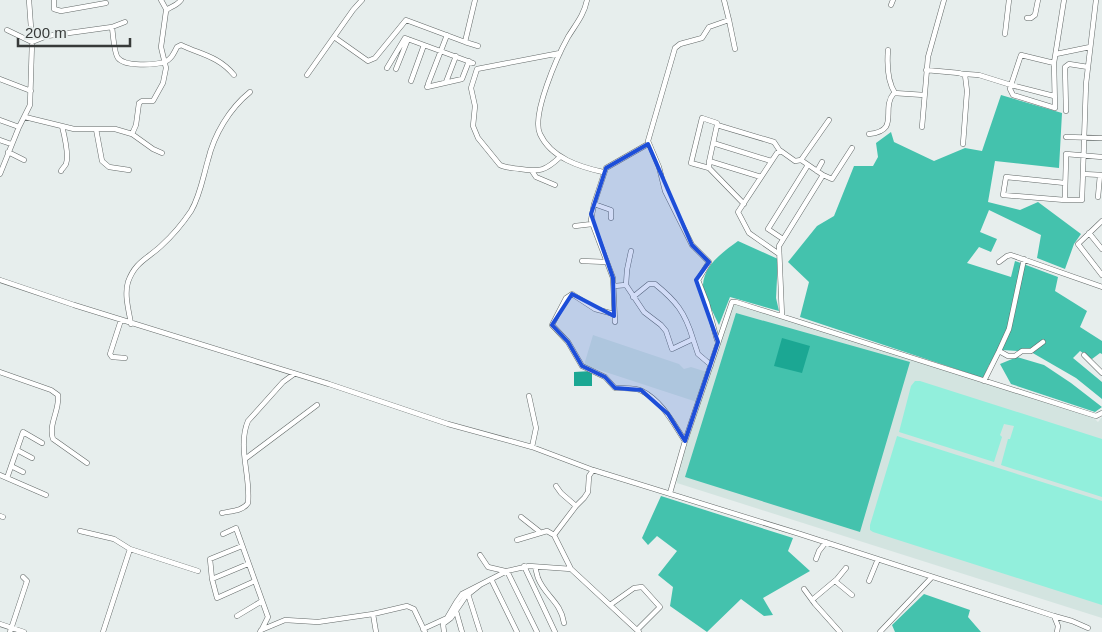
<svg xmlns="http://www.w3.org/2000/svg" width="1102" height="632" font-family="Helvetica,sans-serif">
<style>
.built{fill:#d3e4e0}
.green{fill:#92efdc}
.forest{fill:#44c2ad}
.water{fill:#1ba793}
.lines{fill:none;stroke-linecap:round;stroke-linejoin:round}
.minor-casing{stroke:#636968;stroke-width:5.5}
.minor{stroke:#fff;stroke-width:4.5}
.marked{fill:#1d4ed8;fill-opacity:0.2;stroke:#1d4ed8;stroke-width:4;stroke-linejoin:round}
</style>
<rect width="100%" height="100%" fill="#e7eeed"/>
<path class="built" d="M737,304L1093,417L1098,422L1102,417V618L677,483L676,479L700,403L584,365L593,335L679,364L684,369L691,367L710,373L730,308Z"/>
<path class="green" d="M915,381H920L1102,439V497L1001,465L1008,439H1010L1014,426L1004,424L1000,435L1002,437L994,462L899,432L911,386Z
M897,436L1102,501V605L873,532L870,530V525Z"/>
<path class="forest" d="M1001,95L1062,113L1059,168L995,161L988,202L1020,210L1038,202L1081,234L1074,244L1065,269L1037,258L1041,235L989,210L980,232L997,239L991,252L979,247L967,263L1011,277L1015,261L1058,277L1055,291L1087,311L1080,327L1102,341V354L1100,353L1092,359L1080,351L1073,358L1102,382V399L1076,378L1031,352L1002,350L989,365L983,378L800,317L809,282L788,262L817,226L834,216L854,166H873L878,157L876,143L891,132L894,142L934,161L965,148L982,151Z
M738,241L778,259L776,298L779,311L730,297L719,325C715,316 703,294 703,285C704,265 723,252 738,241Z
M736,313L910,362L860,532L685,477Z
M1017,357L1044,365L1071,383L1102,407L1095,412L1011,384L1000,364Z
M661,496L793,538L788,551L810,571L763,598L773,615L764,616L741,599L707,632L670,606L673,587L658,575L677,551L657,536L648,545L642,538Z
M924,594L970,610L968,617L981,632H895L892,625Z"/>
<path class="water" d="M782,338L810,346L802,373L774,366Z
M592,371V386H574V372Z"/>
<g class="lines">
<g class="minor-casing">
<path id="minor" d="M54,0V9L61,11L106,3
M161,0L166,9
M587,0C584,15 576,24 568,37C558,55 531,115 540,134C551,158 580,167 603,172
M891,5L893,0
M1027,18H1031L1035,15L1038,0
M729,20L735,49
M112,27L125,22
M7,30L32,42L47,36L112,27C113,34 114,53 118,58C125,67 155,65 164,62C171,60 174,53 177,47L181,45C202,55 218,56 234,75
M1005,34L1009,0
M334,37L368,61L375,58L406,20L465,42L475,0
M465,42L478,46
M888,50C887,63 887,81 895,93
M1056,54L1090,47
M1054,63L1055,108L1013,95L1010,89L1011,85L1054,96
M387,68L405,38L473,63
M396,69L408,39
M926,70L959,73L965,75L967,91L963,144
M965,74L979,75L1011,85L1021,55L1054,63L1064,0
M307,75L353,10L362,0
M0,79L31,91
M411,81L424,45
M446,82L456,56
M428,84L447,35
M427,87L462,79L469,61
M1066,111L1065,67L1069,64L1088,67
M25,117L74,129H115L132,134L153,149L162,153
M0,120L19,127
M717,125L709,162V168L744,204
M922,127L928,57L944,0
M96,129L102,161L109,167L129,170
M132,134L136,125L139,103L142,101H153L163,83L166,68L161,47L166,11C168,7 176,7 181,0
M869,134C901,131 880,109 894,93L924,95
M1066,137L1102,138
M0,140L11,144
M713,143L771,161
M8,152L24,160
M560,157C545,171 540,172 520,169C513,168 506,168 500,165L478,138L473,126L475,106L471,88L477,69L560,53
M801,160L823,175L832,179L852,148
M709,161L761,177
M709,168L691,163L702,118L717,123V125L774,142L780,151
M61,171C61,170 66,165 66,164C69,156 64,134 62,126
M532,171L536,177L555,185
M817,171L822,162
M0,174L19,127L30,105L32,42L29,0
M1083,174L1102,175
M1065,183L1006,177L1003,195L1065,200C1065,185 1066,170 1066,154L1102,157
M1098,197L1100,175
M1065,200H1082L1086,84L1096,0
M594,204L611,210V218
M1102,221L1078,244L1102,275
M575,226L592,224
M1089,233L1102,249
M783,239L768,229L808,165
M779,254L749,233L738,212L777,153L781,151L795,161L801,160L829,120
M582,261L607,262
M999,262L1007,256L1011,255L1102,287
M0,280L74,305L329,384L448,424L532,447L593,470L800,534L1054,616L1058,626L1057,632
M626,285L627,270L631,251
M614,286L626,285L644,312L661,325L666,331L672,349L693,339L698,354L711,365
M633,297L649,284H655C676,301 685,312 693,339
M614,314L595,309L572,294L566,298L552,325L568,342L582,366L605,377L615,388C623,389 635,387 642,391C662,401 673,423 685,441
M782,316L779,246L823,175
M121,320L110,354L112,357L125,358
M615,322L613,278L591,220L594,204L606,168L648,144
M131,324C129,311 124,295 128,282C135,262 147,259 161,246C172,236 183,223 191,211C200,196 203,177 208,160C214,135 229,109 250,92
M717,340L707,303L698,280L709,262L692,245L665,191L659,167L648,141L675,48L680,44L702,38L709,27L729,20L724,0
M999,351L1009,329L1024,259
M1084,355L1102,373
M0,372L51,390L58,395C60,410 48,424 53,439L87,463
M984,381L999,351L1008,356H1015L1022,351H1031L1043,342
M529,396L536,428L532,447
M17,450L32,458
M245,459L317,405
M11,466L23,472
M593,470L589,476L588,492L584,498L576,506L554,535L571,569L639,632
M0,475L46,495
M7,478L23,432L42,443
M556,486L561,493L576,506
M670,493L685,441L732,302H736L1096,416L1102,413
M222,513C231,511 243,511 248,503C251,476 237,447 248,421L283,382L294,374
M0,516L3,517
M521,517L540,532
M80,531L114,539L130,549
M223,534L236,528L268,617L262,629
M517,540L547,531L554,535
M242,546L210,559L212,579L217,598L255,581
M480,555L488,567L505,571
M816,559L819,551L826,542
M524,566L555,632
M535,567C536,570 537,575 538,578C545,596 561,602 564,623
M507,571L537,632
M212,579L248,564
M491,579L517,632
M835,581L852,595
M869,581L878,559
M804,589L815,604L840,632
M468,594L480,632
M812,600L837,579L846,568
M610,605L634,588L642,587L660,607L637,630
M456,611L462,632
M373,614L376,632
M237,616L262,601
M1054,616L1072,621L1088,628
M0,624L24,632
M423,629L447,618L457,601L462,594L507,571L529,566L571,569
M10,632L27,581L23,577
M103,632L130,549L198,571
M260,632L261,630L285,620L318,622L373,614L407,606L414,609L425,632
M444,632L443,624L451,618L466,596L480,585
M880,632L932,577"/>
</g>
<use href="#minor" class="minor"/>
</g>
<path class="marked" d="M648,144L692,245L709,262L696,280L718,342L685,441L668,414L641,390L615,388L605,377L582,366L568,342L552,325L572,294L614,316L613,278L591,214L606,168Z"/>
<path d="M18 38v8h112v-8" fill="none" stroke="#373a39" stroke-width="2.5"/>
<text x="25" y="38" font-size="15" fill="#373a39" stroke="#e7eeed" stroke-width="4" paint-order="stroke">200 m</text>
</svg>
